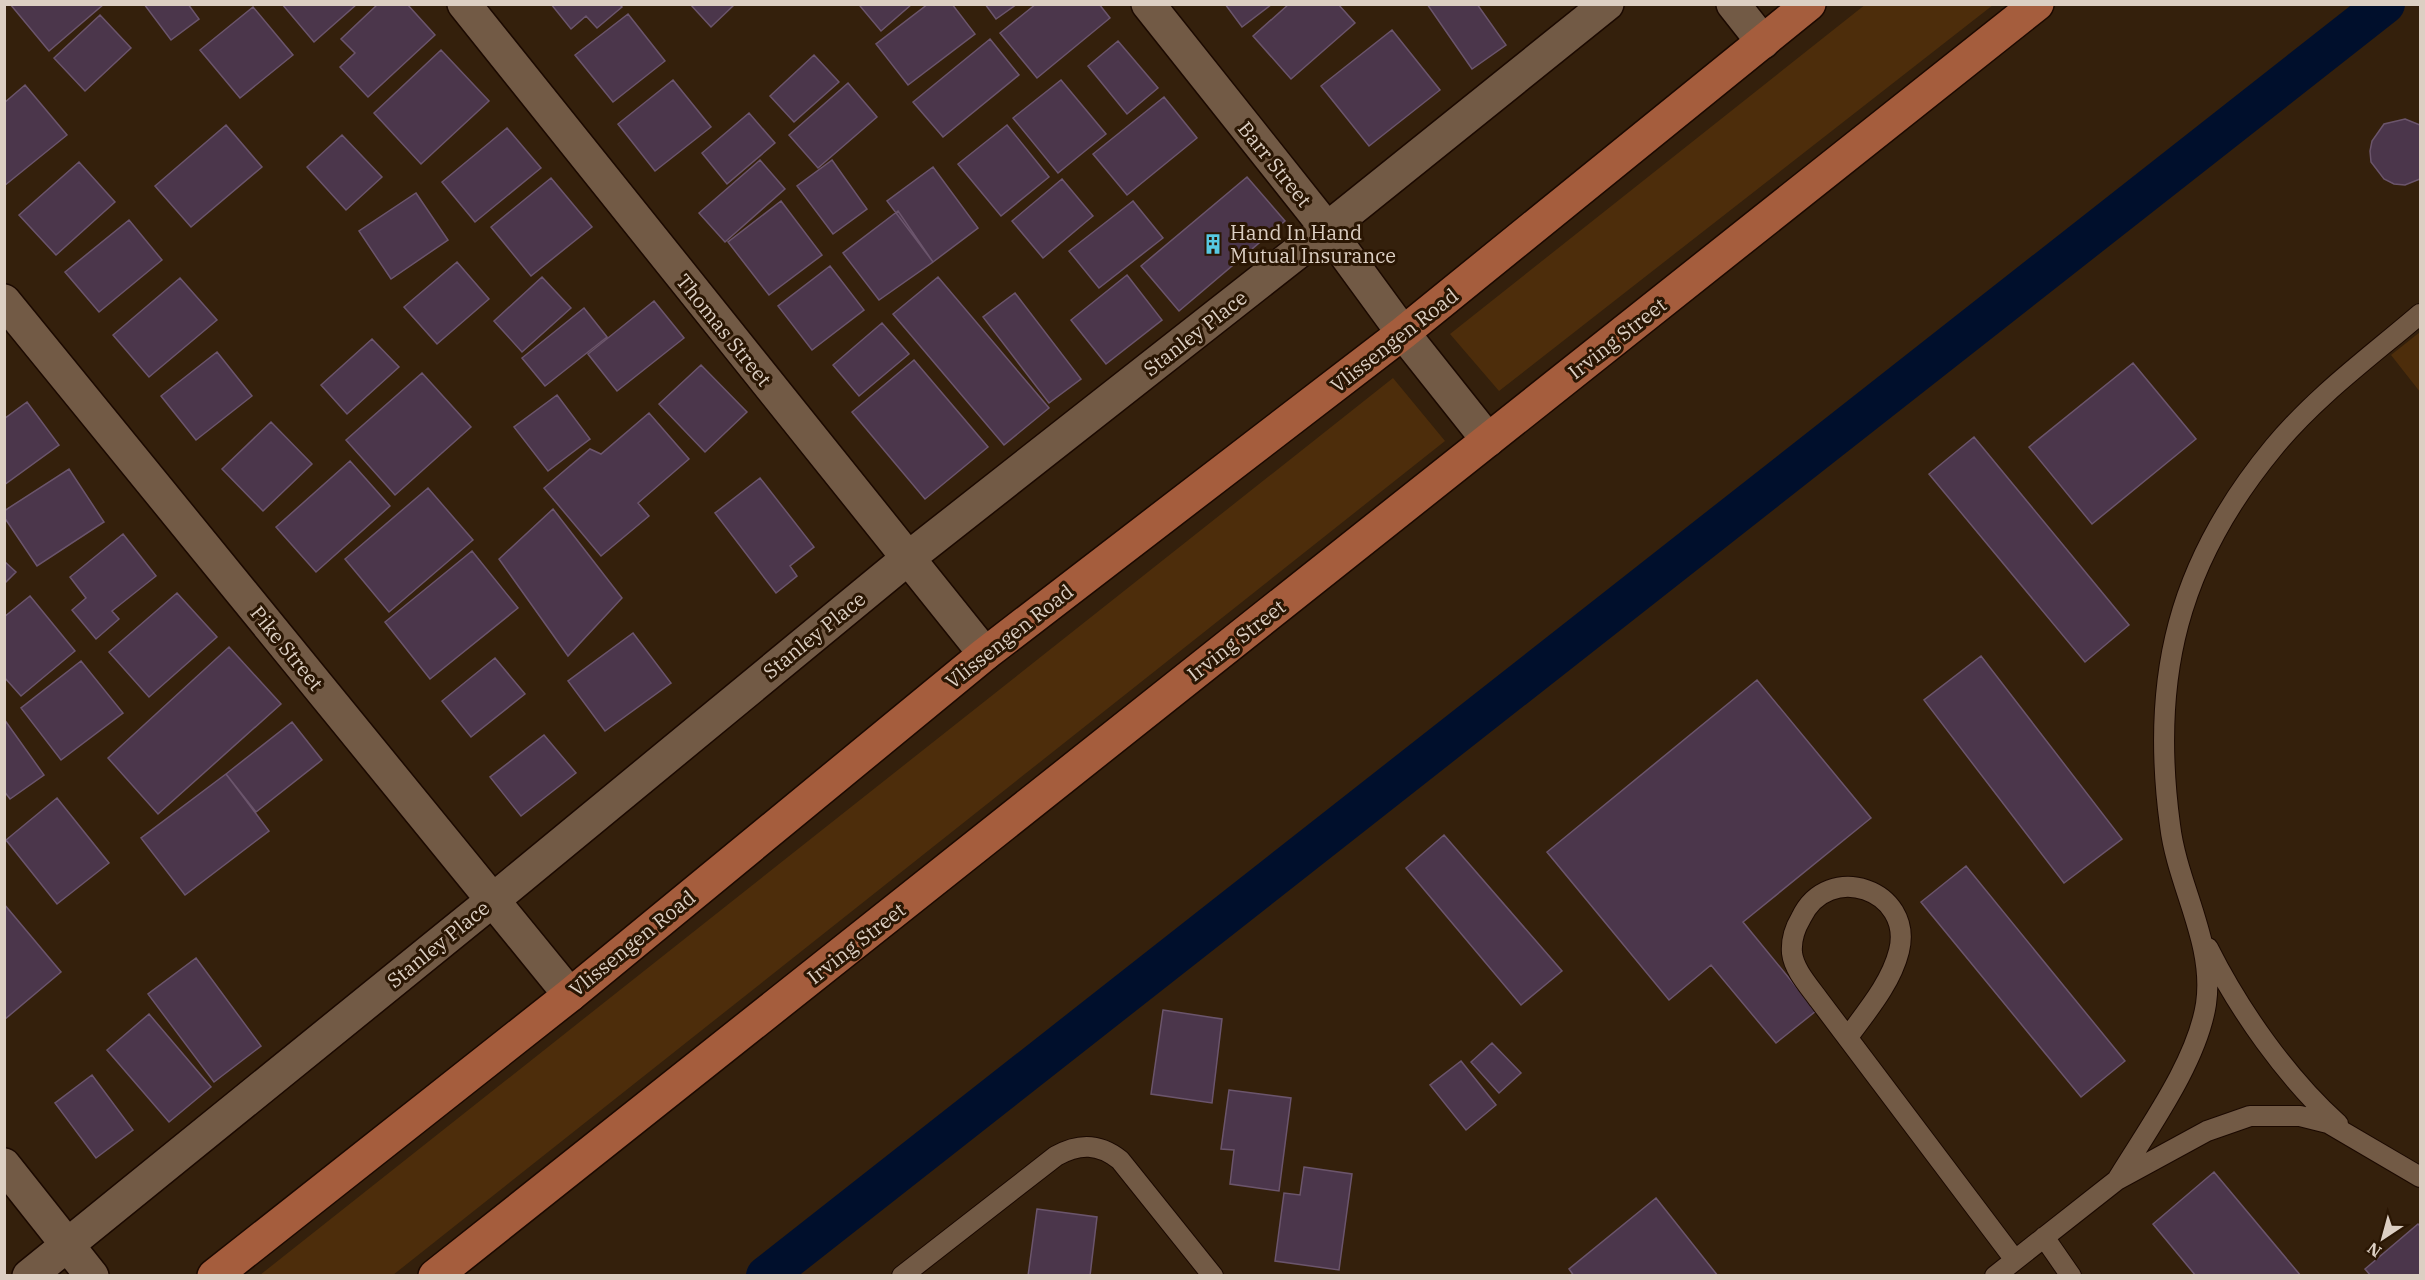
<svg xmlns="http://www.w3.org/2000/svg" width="2425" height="1280" font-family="'IBM Plex Serif',serif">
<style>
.green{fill:#4d2d0b}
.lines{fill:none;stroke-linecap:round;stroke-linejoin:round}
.canal{stroke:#000f2c;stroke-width:40}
.building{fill:#4b364b;stroke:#6b556c;stroke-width:1.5}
.lane-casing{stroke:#1b0900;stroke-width:22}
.street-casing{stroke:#1b0900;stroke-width:36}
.primary-casing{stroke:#1b0900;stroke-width:36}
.lane{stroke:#725a45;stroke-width:20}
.street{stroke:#725a45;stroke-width:33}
.primary{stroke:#a55d3d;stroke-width:33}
.labels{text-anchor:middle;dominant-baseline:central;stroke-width:6;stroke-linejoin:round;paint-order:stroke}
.street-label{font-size:20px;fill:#dccfc3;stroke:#2a1603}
.poi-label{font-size:20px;fill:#dccfc3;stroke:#2a1603;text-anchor:start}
</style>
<rect width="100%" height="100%" fill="#34200c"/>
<path class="green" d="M1866,4L1993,5L1499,391L1450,334Z
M2420,332V392L2391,355Z
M1393,378L1445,441L393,1275H260Z"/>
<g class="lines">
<path class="canal" d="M766,1276L2385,4"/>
</g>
<path class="building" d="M10,4H104L49,51Z
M144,4H188L199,19L171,40Z
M282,4H357L314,42Z
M378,4H407L435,35L368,97L340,67L355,53L341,39Z
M551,4H619L622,7L597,28L586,16L571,29Z
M690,4H735L711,27Z
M861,4H912L881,31L860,6Z
M928,4H952L975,34L908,85L876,44Z
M985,4H1017L996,19Z
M1036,4H1099L1110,18L1037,78L1000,33Z
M1225,4H1272L1242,27Z
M1289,4H1338L1355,23L1291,79L1253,36Z
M1427,4H1477L1506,45L1472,69Z
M253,7L293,55L240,98L200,50Z
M628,14L665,61L613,102L575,55Z
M100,15L131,48L85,91L54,58Z
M1392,30L1440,90L1369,146L1321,86Z
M990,39L1019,75L943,137L913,102Z
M1118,41L1158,88L1127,114L1088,66Z
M441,50L489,101L421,164L374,113Z
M814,55L839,82L794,122L770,96Z
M673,80L711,127L655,171L618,124Z
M1061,80L1106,134L1058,173L1013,118Z
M848,83L877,117L818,168L789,135Z
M25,85L67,135L4,186V103Z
M1164,97L1197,138L1127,195L1093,154Z
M749,113L775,143L727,184L702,153Z
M2405,119L2420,125V179L2405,185L2394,184L2384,179L2371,162L2370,151L2372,141L2384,124Z
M226,125L262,167L191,227L155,186Z
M1007,125L1049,177L1001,216L958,164Z
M507,128L541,168L475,222L442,182Z
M342,135L382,177L346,210L307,167Z
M760,160L785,189L725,242L699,213Z
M832,160L867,209L833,234L797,186Z
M79,162L115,202L56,255L19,215Z
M933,167L978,228L933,262L887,201Z
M1247,177L1285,221L1179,311L1141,266Z
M551,178L592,227L531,276L491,227Z
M1062,179L1093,216L1043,258L1012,221Z
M416,193L448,240L391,279L359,231Z
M781,201L822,255L769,295L728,242Z
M1133,201L1163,238L1099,288L1069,251Z
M898,211L933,262L879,300L843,253Z
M129,220L162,260L99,312L65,272Z
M457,262L489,299L437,344L404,307Z
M830,266L864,310L812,350L778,306Z
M1127,275L1162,320L1106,364L1071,320Z
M542,277L571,308L522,352L494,321Z
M938,277L1049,408L1004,445L893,314Z
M180,278L217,320L149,377L113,335Z
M1015,293L1081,379L1049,403L983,317Z
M654,301L684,338L617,391L588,354Z
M584,308L607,337L545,386L522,358Z
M882,323L909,354L859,396L833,365Z
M372,339L399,367L347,414L321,385Z
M217,352L252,396L196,440L161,396Z
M914,360L988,447L925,499L852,412Z
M2133,363L2196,439L2092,524L2029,447Z
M701,365L747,412L705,452L659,404Z
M422,373L471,427L395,495L346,440Z
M557,395L590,439L548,471L514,427Z
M27,402L59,445L4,485V419Z
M649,413L689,459L638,503L649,516L601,556L544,488L590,449L601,454Z
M271,422L312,464L263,511L222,469Z
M1974,437L2129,625L2085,662L1929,474Z
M350,461L390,506L316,572L276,527Z
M69,469L104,522L37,566L4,517V511Z
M760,478L814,547L790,566L797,576L776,593L715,513Z
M428,488L473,540L389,612L345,559Z
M553,509L622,598L568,656L499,559Z
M123,534L156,576L112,611L119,619L96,639L72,610L86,598L70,577Z
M472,551L518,608L430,679L385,622Z
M4,561L16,572L4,584Z
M177,593L217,637L149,697L109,652Z
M30,596L75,651L21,696L4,677V617Z
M633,633L671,683L605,731L568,681Z
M229,647L281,704L158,814L108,758Z
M1981,656L2122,839L2064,883L1924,700Z
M495,658L525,694L471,737L442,701Z
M81,661L123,713L61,760L21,708Z
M1757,680L1871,818L1743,922L1816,1011L1776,1043L1711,965L1669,1000L1547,852Z
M4,719L44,775L10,799L4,791Z
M292,722L322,760L256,812L226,774Z
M544,735L576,773L521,816L490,777Z
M226,774L269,831L185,895L141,838Z
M57,798L109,863L57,904L6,840Z
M1444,835L1562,971L1521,1005L1406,868Z
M1966,866L2125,1061L2081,1097L1921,902Z
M4,904L61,972L4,1020Z
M196,958L261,1046L214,1082L148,994Z
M1163,1010L1222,1019L1212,1103L1151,1094Z
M149,1014L211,1087L169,1122L107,1050Z
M1492,1043L1521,1073L1499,1093L1471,1062Z
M1461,1061L1496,1105L1466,1130L1430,1085Z
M92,1075L133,1130L96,1158L55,1103Z
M1229,1090L1291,1098L1279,1191L1230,1184L1234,1150L1221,1149Z
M1304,1167L1352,1174L1339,1270L1275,1261L1284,1193L1300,1195Z
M2214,1172L2301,1276H2196L2153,1224Z
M1656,1198L1718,1276H1574L1569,1269Z
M1037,1209L1097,1217L1090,1276H1028Z
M2418,1224L2420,1226V1276H2371L2365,1269Z"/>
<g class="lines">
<g class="lane-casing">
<path id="lane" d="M2208,948C2239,1010 2286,1077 2338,1124
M1848,1037C1867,1011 1891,983 1899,951C1914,890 1828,860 1801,918C1795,928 1791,941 1792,953C1794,970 1809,986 1819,1000L2015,1260
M2117,1180C2148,1129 2197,1062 2206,1004C2215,943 2177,885 2170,825C2150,677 2178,563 2274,447C2316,396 2371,356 2420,314
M2044,1237L2071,1276
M902,1276L1056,1156C1079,1143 1099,1143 1120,1160L1213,1276
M1995,1276L2117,1180L2207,1131L2250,1116H2300L2328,1123L2420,1177"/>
</g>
<g class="street-casing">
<path id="street" d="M464,4L985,654
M1148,4L1327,229L1403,333L1488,440
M1733,4L1763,42
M4,301L570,995
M4,1165L92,1276
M29,1276L493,900L907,559L1327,229L1607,4"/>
</g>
<g class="primary-casing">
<path id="primary" d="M214,1276L570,995L985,654L1403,333L1809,4
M435,1276L2037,4"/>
</g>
<use href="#lane" class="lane"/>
<use href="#street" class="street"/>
<use href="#primary" class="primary"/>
</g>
<defs>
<g id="building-bare" transform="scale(1.62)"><path d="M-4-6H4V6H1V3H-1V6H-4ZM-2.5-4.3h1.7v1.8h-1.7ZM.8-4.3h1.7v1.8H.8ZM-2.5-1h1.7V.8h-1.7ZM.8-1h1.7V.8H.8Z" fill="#57c9e2" stroke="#2a1603" stroke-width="2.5" paint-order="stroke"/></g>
</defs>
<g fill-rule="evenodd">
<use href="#building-bare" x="1213" y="244"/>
</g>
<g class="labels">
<g class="street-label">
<text transform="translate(1275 164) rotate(51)">Barr Street</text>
<text transform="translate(724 330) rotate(51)">Thomas Street</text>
<text transform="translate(1195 333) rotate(-38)">Stanley Place</text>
<text transform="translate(1617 338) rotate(-38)">Irving Street</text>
<text transform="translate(1394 340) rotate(-38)">Vlissengen Road</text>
<text transform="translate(814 635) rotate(-39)">Stanley Place</text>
<text transform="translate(1009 636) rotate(-38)">Vlissengen Road</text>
<text transform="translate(1236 640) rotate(-38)">Irving Street</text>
<text transform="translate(287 648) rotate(51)">Pike Street</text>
<text transform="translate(632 943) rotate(-39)">Vlissengen Road</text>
<text transform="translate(856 943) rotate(-38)">Irving Street</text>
<text transform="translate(438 944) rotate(-39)">Stanley Place</text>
</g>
<g class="poi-label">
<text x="1230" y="232">Hand In Hand<tspan x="1230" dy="23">Mutual Insurance</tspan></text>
</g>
</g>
<rect width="2425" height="1280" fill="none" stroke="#dccfc3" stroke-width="12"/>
<g transform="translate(2383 1238) rotate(216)" stroke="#2a1603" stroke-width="4.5" paint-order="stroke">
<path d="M0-4.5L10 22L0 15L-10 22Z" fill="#dccfc3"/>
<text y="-9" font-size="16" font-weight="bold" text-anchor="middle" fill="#dccfc3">N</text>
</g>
</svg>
